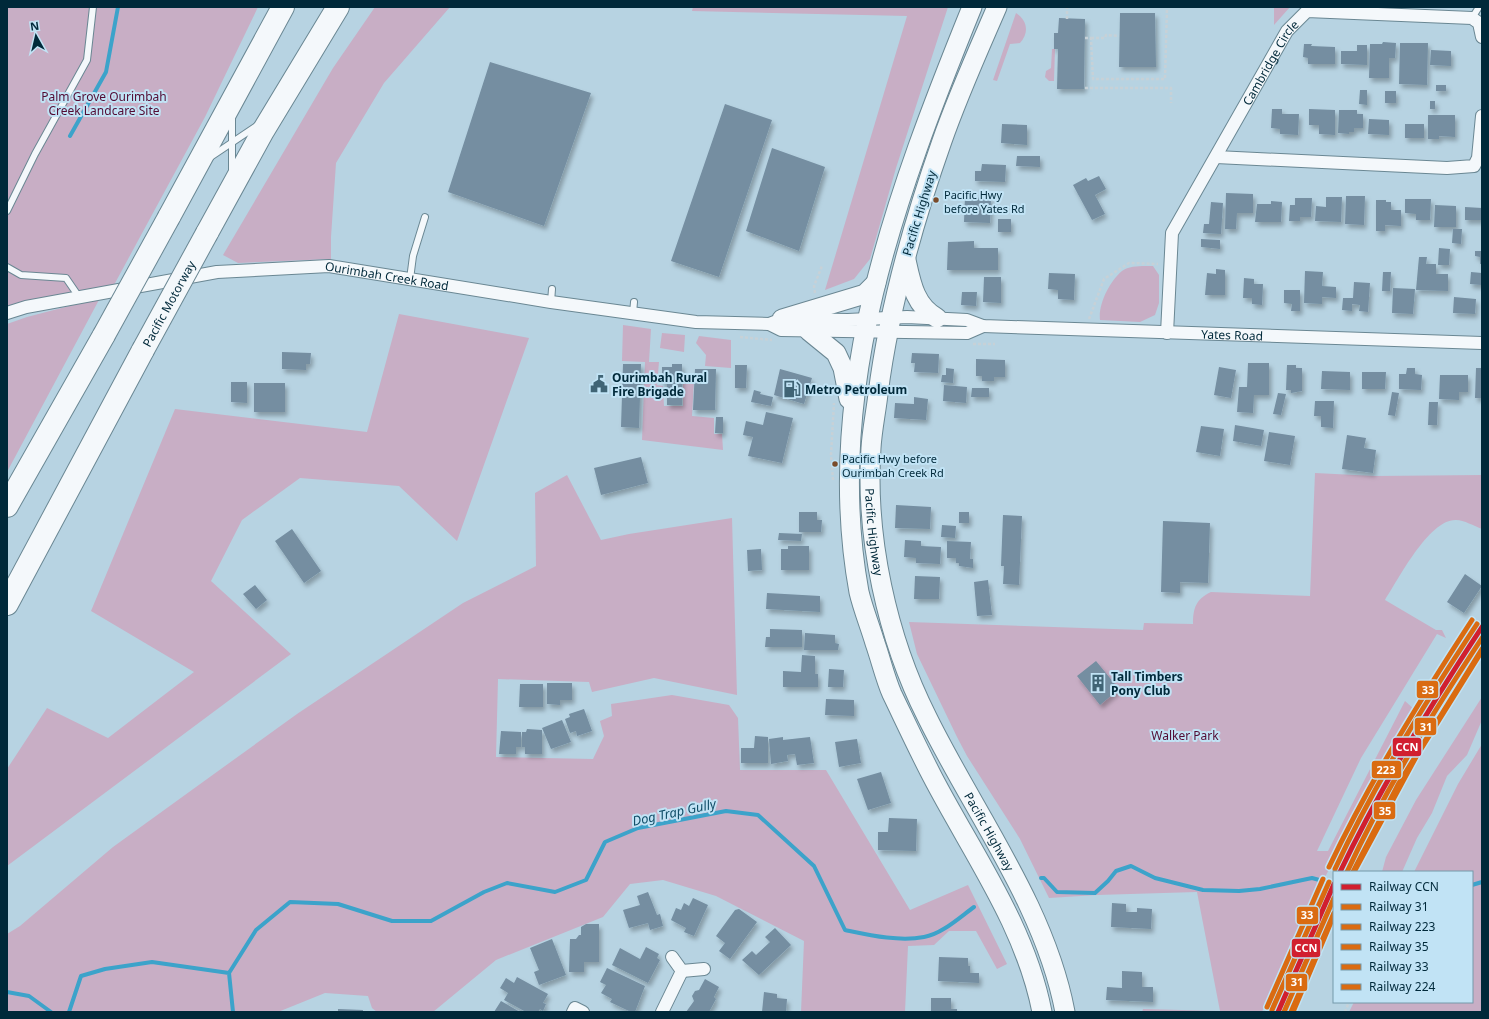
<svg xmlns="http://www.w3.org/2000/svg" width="1489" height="1019" font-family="'Noto Sans',sans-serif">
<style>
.green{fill:#c8aec5}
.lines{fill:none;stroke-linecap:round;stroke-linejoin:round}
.stream{stroke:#3ca3ca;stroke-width:4}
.building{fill:#748ea1;filter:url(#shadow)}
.lane-casing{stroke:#6a8793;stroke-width:8}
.street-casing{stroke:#6a8793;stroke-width:14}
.primary-casing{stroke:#6a8793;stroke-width:21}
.highway-casing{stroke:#6a8793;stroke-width:24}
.path{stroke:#c7d1d7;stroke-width:2.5;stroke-dasharray:3 2;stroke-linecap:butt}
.lane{stroke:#f4f8fb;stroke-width:6}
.street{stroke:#f4f8fb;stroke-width:12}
.primary{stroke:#f4f8fb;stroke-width:19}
.highway{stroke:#f4f8fb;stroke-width:22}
.highway-bridge-casing{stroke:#6a8793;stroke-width:24;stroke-linecap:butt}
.highway-bridge{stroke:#f4f8fb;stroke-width:22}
.rail-1-casing{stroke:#c1e3f5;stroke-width:8}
.rail-2-casing{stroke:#c1e3f5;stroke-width:8}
.rail-3-casing{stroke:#c1e3f5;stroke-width:8}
.rail-4-casing{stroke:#c1e3f5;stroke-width:8}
.rail-5-casing{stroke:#c1e3f5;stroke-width:8}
.rail-6-casing{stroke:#c1e3f5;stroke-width:8}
.rail-1{stroke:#d11f2f;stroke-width:5}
.rail-2{stroke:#da6b11;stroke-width:5}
.rail-3{stroke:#da6b11;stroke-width:5}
.rail-4{stroke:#da6b11;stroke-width:5}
.rail-5{stroke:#da6b11;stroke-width:5}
.rail-6{stroke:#da6b11;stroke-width:5}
.bus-dot{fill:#7a4b2a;stroke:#c1e3f5;stroke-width:1.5}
.labels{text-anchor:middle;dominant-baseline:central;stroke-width:4;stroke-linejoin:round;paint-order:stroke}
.bus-label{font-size:11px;fill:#00293a;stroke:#c1e3f5;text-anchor:start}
.street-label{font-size:12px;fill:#00293a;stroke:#c1e3f5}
.park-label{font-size:12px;fill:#530b33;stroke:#c1e3f5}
.poi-label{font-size:12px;font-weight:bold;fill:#00293a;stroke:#c1e3f5;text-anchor:start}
.water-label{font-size:13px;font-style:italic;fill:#114e68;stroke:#c1e3f5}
.line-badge{stroke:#c1e3f5;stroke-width:1.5}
.badge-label{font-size:11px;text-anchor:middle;font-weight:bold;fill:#fff}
</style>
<defs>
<filter id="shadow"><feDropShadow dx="2.5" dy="4" stdDeviation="2" flood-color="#0004"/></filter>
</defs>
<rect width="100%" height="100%" fill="#b7d3e2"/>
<path class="green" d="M7,7H258L205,117L114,285L7,308Z
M375,7H450L384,83L336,163L331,237V259L238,263L223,255L333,68Z
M693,7H948L896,168L870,259L854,279L825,290L907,16L692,11Z
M1274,7H1290L1274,25Z
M1016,13C1028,21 1029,33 1020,43L1010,44L997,81L993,80Z
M1052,49H1055L1054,81H1049L1045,77L1046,71L1051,68Z
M1153,266L1159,275V303L1155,315L1140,322L1100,320C1098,304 1110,281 1122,271C1130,265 1144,266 1153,266Z
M100,298L7,472V324L27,317Z
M399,314L529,338L457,541L399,486L300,478L242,520L211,581L291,654L7,866V769L47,708L108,738L194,672L91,611L175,409L367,432Z
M623,325L651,329L649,362H659L657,385L663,386L664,406H683V379L694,380L692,416L714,418V434H722L723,450L642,440L645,362L622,361Z
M662,333L685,335L684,352L660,348Z
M699,336L731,340V368L705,366L706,355L696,343Z
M1315,473L1375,476L1482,475V529C1474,526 1464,520 1456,520C1429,519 1398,580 1385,600L1436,630H1442L1446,638L1437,634L1361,758L1317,851H1328L1405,701L1415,710C1361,809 1305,908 1262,1012H1142L1143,1009L1220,1011L1197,892L1097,895L1049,898L1020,839L967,756L957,737L917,654L909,622L1143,630L1144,623L1193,624C1193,608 1196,599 1211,592L1310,596Z
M567,475L601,540L629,534L732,518L737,695L654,678L592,692L589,682L498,679L496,757L593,759L604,736L600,721L612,716L611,704L672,695L729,705L738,718L740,770H826L910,910L968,885L1007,964L997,969L976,931H949L934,945L908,946L905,1012H801L804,941L716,896L663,880L630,884L603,917L496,960L433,1012H377L372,1008L368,996L325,993L278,1012H7V934L20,926L113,847L297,714L463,603L536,566L535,493Z
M1482,697V720L1467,755L1447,776L1432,813L1417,838L1402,872H1382L1386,857L1416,800Z
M1482,744V1012H1349L1354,1002H1472V872H1414L1458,784Z"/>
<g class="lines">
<path class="stream" d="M70,136L106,72L118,7
M1041,878H1044L1057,892L1095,893L1108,881L1116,871L1131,866L1155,878L1203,890L1239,891L1260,889L1312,878L1334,884
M1472,885L1482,882
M7,992L29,996L51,1012
M69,1012L81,976L105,969L152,962L229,973
M233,1012L229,973L256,930L290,902L338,904L392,921H431L484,892L507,883L555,892L586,880L605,842L638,828L726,811L758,815L814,866L845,930C869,935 899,942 924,937C942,934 960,917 974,907"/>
</g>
<path class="building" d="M1120,13H1155L1156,67H1119Z
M1059,18L1085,19L1084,89H1057L1058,49H1054V33H1058Z
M1383,42L1396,43L1395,58H1389V78H1369L1370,44H1382Z
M1400,43H1428L1427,85L1399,84Z
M1304,44H1312L1311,46L1335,47V64H1308V58L1303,57Z
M1357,45H1367V65L1341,64V51H1357Z
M1431,50L1451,51V66L1430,65Z
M490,62L591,93L544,226L448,192Z
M1436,85H1446V91H1436Z
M1360,90H1367V105L1359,104Z
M1385,91H1396V103H1385Z
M1430,101H1435V109H1430Z
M725,104L772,120L719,277L671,261Z
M1272,109H1282V114H1299L1298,135L1280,134V129L1271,128Z
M1309,109L1335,110V135L1319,134V125H1309Z
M1339,110H1357V114H1363V128H1354V132H1349V134L1338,133Z
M1428,115H1455V137L1439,136V139H1428Z
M1369,119L1389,120V135L1368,134Z
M1002,124L1027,125V145L1001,143Z
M1405,124H1424V138H1405Z
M772,148L825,167L799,251L746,231Z
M1017,156H1040V167L1016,166Z
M982,164L1006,165L1005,182L975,181V171H981Z
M1099,176L1106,189L1095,195L1105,214L1092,220L1073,185L1086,178L1088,181Z
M1226,193L1253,194V213H1237L1236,229H1225Z
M1346,196H1365L1364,225L1345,224Z
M965,197L991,198L990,223L964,222Z
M1326,197H1342L1341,222L1315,221L1316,206L1326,207Z
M1295,198H1312L1311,217H1300V221H1289L1290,205H1295Z
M1405,199H1431L1430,220H1416V214L1405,213Z
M1376,200H1386V202H1391V210H1401V226L1385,225V231H1376Z
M1271,201L1282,202L1281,222H1255L1257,204H1271Z
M1211,202L1223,203L1221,234L1203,233L1204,224H1209Z
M1435,205L1456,206V227H1434Z
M1465,207L1482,208V220H1465Z
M998,219H1011V232H998Z
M1453,229H1462L1461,244L1452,243Z
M1201,239L1220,240V249L1201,247Z
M974,241V248H998V270H947L948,242Z
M1439,248L1450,249L1449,265H1438Z
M1475,251H1482V264H1480V257L1475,256Z
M1419,257H1427L1426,264H1436V274H1448V291L1416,290Z
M1216,269L1225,270V295H1205L1207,273L1216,274Z
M1305,271L1323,272L1322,286L1336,287V298L1322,297V304L1304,303Z
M1383,272H1391L1390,291H1382Z
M1471,272L1482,273V285L1470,284Z
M1049,273L1075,274L1074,300L1058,299V290L1048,289Z
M984,277H1001V303L983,302Z
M1244,278L1254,279V284H1263L1262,305L1252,304V298H1243Z
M1354,282L1370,283L1368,312L1359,311L1360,305L1352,304V311L1342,310L1343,298H1353Z
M1393,288L1415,289L1413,314L1392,313Z
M1284,290H1300V311H1291L1292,304L1284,303Z
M962,292H977L976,306L961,305Z
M1454,297L1476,299L1475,314L1453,313Z
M282,352L311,353L310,364H306V370L282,369Z
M912,353L939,354L938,373L914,372L915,363H911Z
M976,359L1005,360V377H994V381H982V376H976Z
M1248,363H1269V395H1254L1253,413L1237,412L1239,387H1247Z
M623,364H641L639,428L621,427Z
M672,364H682V405H667V384H662V367H672Z
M735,365H747L746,388H735Z
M1287,365H1296V368H1302V391L1291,393V390H1286Z
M1219,367L1236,370L1231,398L1214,395Z
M946,368L954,369L953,383L941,382L942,375H946Z
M1407,368H1415V374L1422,375L1421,390L1399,389V374H1406Z
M1476,368H1482V398H1475Z
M695,369H716L715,410H693Z
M780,369L812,378L804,404L774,395Z
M1322,371L1350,372V390L1321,389Z
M1362,372H1386L1385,389H1362Z
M1440,375H1468V392H1459V400L1439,399Z
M231,382H247V403L231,402Z
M254,383H285V412H254Z
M944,385L967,387L966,403L943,401Z
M972,388H989V397H971Z
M754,390L761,392L760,394L773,397L771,406L751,402Z
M1392,392L1399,393L1395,416L1388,415Z
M1278,393L1286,394L1281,415L1273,414Z
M914,397L928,399L926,420L894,418L895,403L914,404Z
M1315,401H1334L1333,428L1321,427V416H1314Z
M1429,402H1438L1437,425H1428Z
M766,412L793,418L782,463L748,456L753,437L743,435L746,421L763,425Z
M716,417H723V433H715Z
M1235,425L1264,430L1261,446L1233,441Z
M1201,426L1224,429L1220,456L1196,452Z
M1269,432L1295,436L1290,465L1264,461Z
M1347,435L1366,438L1364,448L1376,450L1373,473L1342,469Z
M641,457L648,483L601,495L594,468Z
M896,505L931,507L930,529L895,528Z
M799,512H817V520H822L821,532H799Z
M959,512H969V523H959Z
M1003,515L1022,516L1019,585L1003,584L1004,566H1001Z
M1163,521L1210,523L1208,583L1180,582V593L1161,592Z
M942,525L956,526L955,538L941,537Z
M292,529L321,571L304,583L275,541Z
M779,533L802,534L801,541L778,540Z
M905,540L921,541V546L941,547L940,564L916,563V558L904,557Z
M947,541L971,542L970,559H973V568L959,566V563H956V558H947Z
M788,546H809V570H781V549H788Z
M761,549L762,570L748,571L747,550Z
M1465,574L1482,586L1464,613L1447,602Z
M915,576L940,577L939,599H914Z
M988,580L992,615L977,616L974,582Z
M255,585L267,600L256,609L243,594Z
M767,593L820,596V612L766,609Z
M770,629L802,630V647H765L766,637H770Z
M805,633L835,635V643L839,644L838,650H804Z
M802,655L815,656V674H818V687H783V671L801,672Z
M1096,661L1119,689L1100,705L1077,676Z
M829,669L844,670L843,687H828Z
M547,683H572V700H560V705L547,704Z
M520,684H543V707H519Z
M826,699L854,700V716L825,715Z
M584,709L592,731L577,736L576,731L570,733L565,719L570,717L569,714Z
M562,720L571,742L551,749L542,728Z
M527,729L542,730V754H525V747H522V732H526Z
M501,731L521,732V747H516V754H499Z
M755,736L768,737V763H741V748H754Z
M783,737V740L810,737L814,763L797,765L795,754L787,755L788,761L771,764L769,739Z
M857,739L861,763L839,767L835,742Z
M881,772L891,803L868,810L857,779Z
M889,818L917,819L916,851L878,850V832H888Z
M648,892L657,915L660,914L663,926L650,930L648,923L629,928L623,910L640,905L637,896Z
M693,898L708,905L694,936L684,932L686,928L671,920L676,908L681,910L684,903L689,906Z
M1112,903L1126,904V912H1137V908L1152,909L1151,929L1111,927Z
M739,909L757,922L730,959L719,951L725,943L716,936L735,910Z
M586,924H599V962H584V972H569L570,939H576L579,935H581V927Z
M775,928L791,945L759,975L742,960L752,951L756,955L770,942L765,937Z
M552,939L566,975L539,985L534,972L539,970L530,948Z
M646,947L659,954L657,958L660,960L648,983L612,965L620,948L640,959Z
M939,957L968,958V966H970V973H979V983L938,981Z
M607,968L645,986L635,1012H631L610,1002L612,999L601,993L606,985L600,982Z
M1122,971L1142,972V987H1153V1002L1106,1000L1107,987L1122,988Z
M517,977L548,994L543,1003L546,1004L543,1011L540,1009L538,1012H526L504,1000L508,993L500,988L506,978L514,983Z
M705,979L719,987L714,997L716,999L709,1012H686L694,1001L692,996L695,991L699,990Z
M764,992L777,994V998L787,999L786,1012H762Z
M931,998H951V1009H957V1012H931Z
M501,1001L520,1012H494Z
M338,1009L363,1010V1012H338Z"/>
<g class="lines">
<g class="lane-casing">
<path id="lane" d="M1472,18L1479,7
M232,116V173
M209,158L258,125
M7,211L35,154L87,60L93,7
M7,267L21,275L66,278L77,294V298
M410,279L413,256L425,217
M551,302L552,289
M633,313L634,302"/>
</g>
<g class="street-casing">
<g id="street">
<path d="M1216,157L1447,168L1474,166L1478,158L1482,116"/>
<path id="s1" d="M7,313L26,307L217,272L329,266L551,302L696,322L769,324L782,319L848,320L907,317L967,320L983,326L1482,343"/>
<path d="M769,324L781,330L967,333L983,326"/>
<path id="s2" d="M1167,333L1172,233L1287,31L1307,11L1472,18L1479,23L1482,37"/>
<path d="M672,957L682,971L704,969"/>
<path d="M573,1012L575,1008L583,1012"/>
<path d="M662,1012L682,971"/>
</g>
</g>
<g class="primary-casing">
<g id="primary">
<path d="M972,7C897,192 822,390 859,592C863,609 870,626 875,643C881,660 885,678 892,694C905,721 918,749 932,776C972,853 1025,925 1042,1012"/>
<path id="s3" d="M997,7C978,51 958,95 942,141C913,223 889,308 878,394C876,412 872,430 871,448C865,537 887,638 927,717C974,813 1045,906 1065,1012"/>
<path d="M906,260C911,283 915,306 937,318"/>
<path d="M782,319L865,294L876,283"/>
<path d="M809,331L836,353L843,368L849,399"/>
</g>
</g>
<g class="highway-casing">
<path id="highway" d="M169,217L283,7
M207,233L263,131L338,7
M7,506L104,335
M7,604L143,350"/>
</g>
<path class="path" d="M1067,19V7
M1085,38H1091L1093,79H1165L1167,7
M1091,38H1105L1106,35L1119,36
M1085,88H1171V103
M815,293L814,286L822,266
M1089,319L1104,279L1129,263L1158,264
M740,337L772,340
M973,344H995
M833,480L831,455L834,403
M1345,1012L1349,1002"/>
<use href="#lane" class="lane"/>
<use href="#street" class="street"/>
<use href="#primary" class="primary"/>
<use href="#highway" class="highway"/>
<g class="highway-bridge-casing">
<g id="highway-bridge">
<path d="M104,335L169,217"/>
<path id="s4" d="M143,350L207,233"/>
</g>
</g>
<use href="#highway-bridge" class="highway-bridge"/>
<g class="rail-1-casing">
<path id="rail-1" d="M1340,872C1381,786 1430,706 1482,627
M1278,1012L1334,884"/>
</g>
<g class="rail-2-casing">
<path id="rail-2" d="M1347,872C1385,790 1432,714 1482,638
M1284,1012L1334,898"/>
</g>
<g class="rail-3-casing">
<path id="rail-3" d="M1335,869C1375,783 1425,703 1477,624
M1272,1010L1329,882"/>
</g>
<g class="rail-4-casing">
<path id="rail-4" d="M1353,872L1399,783L1482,649
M1291,1012L1334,913"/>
</g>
<g class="rail-5-casing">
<path id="rail-5" d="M1329,867C1370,781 1420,700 1472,620
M1267,1007L1323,879"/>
</g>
<g class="rail-6-casing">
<path id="rail-6" d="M1354,872L1416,757L1482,651
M1293,1012L1334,915"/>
</g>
<use href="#rail-1" class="rail-1"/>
<use href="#rail-2" class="rail-2"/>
<use href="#rail-3" class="rail-3"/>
<use href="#rail-4" class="rail-4"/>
<use href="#rail-5" class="rail-5"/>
<use href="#rail-6" class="rail-6"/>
</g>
<defs>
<g id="civic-bare" transform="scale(1.38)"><path d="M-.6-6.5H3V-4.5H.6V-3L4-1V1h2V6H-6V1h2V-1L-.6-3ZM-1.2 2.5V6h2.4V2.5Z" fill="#406475" stroke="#c1e3f5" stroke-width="2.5" paint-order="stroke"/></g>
<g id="fuel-bare" transform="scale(1.38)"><path d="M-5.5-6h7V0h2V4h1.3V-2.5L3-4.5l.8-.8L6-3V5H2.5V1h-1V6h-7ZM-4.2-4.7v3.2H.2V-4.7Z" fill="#406475" stroke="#c1e3f5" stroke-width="2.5" paint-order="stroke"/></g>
<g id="building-bare" transform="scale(1.38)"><path d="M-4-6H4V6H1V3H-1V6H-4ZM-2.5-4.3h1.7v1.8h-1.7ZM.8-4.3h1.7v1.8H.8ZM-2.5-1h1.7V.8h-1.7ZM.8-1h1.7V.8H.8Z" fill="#406475" stroke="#c1e3f5" stroke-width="2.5" paint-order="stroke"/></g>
</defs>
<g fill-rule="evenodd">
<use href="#civic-bare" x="599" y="384"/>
<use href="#fuel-bare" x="792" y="389"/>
<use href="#building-bare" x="1098" y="683"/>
</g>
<g class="bus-dot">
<circle cx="936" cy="200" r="3.5"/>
<circle cx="835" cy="464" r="3.5"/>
</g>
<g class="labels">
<g class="bus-label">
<text x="944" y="194">Pacific Hwy<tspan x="944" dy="14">before Yates Rd</tspan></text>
<text x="842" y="458">Pacific Hwy before<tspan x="842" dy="14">Ourimbah Creek Rd</tspan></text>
</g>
<g class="street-label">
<text stroke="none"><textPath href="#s2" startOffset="297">Cambridge Circle</textPath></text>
<text transform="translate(919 213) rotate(-73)">Pacific Highway</text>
<text stroke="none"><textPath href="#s1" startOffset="385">Ourimbah Creek Road</textPath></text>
<text stroke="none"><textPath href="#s4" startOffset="53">Pacific Motorway</textPath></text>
<text stroke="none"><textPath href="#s1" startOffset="1236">Yates Road</textPath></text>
<text stroke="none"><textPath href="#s3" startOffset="545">Pacific Highway</textPath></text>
<text stroke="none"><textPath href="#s3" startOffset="869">Pacific Highway</textPath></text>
</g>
<g class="park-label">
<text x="104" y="96">Palm Grove Ourimbah<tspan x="104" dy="14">Creek Landcare Site</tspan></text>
<text x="1185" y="735">Walker Park</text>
</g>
<g class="poi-label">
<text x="612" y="377">Ourimbah Rural<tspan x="612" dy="14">Fire Brigade</tspan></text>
<text x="805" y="389">Metro Petroleum</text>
<text x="1111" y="676">Tall Timbers<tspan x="1111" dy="14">Pony Club</tspan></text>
</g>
<g class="water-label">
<text transform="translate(674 812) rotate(-12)">Dog Trap Gully</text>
</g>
</g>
<g class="line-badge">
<rect x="1416" y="680" width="23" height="19" rx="4" fill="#da6b11"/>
<rect x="1414" y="717" width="23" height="19" rx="4" fill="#da6b11"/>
<rect x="1392" y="737" width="30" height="20" rx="4" fill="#d11f2f"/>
<rect x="1371" y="760" width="31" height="19" rx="4" fill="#da6b11"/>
<rect x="1373" y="801" width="23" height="19" rx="4" fill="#da6b11"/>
<rect x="1296" y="906" width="23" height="19" rx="4" fill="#da6b11"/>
<rect x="1291" y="938" width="30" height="20" rx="4" fill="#d11f2f"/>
<rect x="1285" y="973" width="23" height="19" rx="4" fill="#da6b11"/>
</g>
<g class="badge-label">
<text x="1428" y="694">33</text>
<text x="1426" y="731">31</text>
<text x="1407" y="751">CCN</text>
<text x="1386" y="774">223</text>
<text x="1385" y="815">35</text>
<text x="1307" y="919">33</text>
<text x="1306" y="952">CCN</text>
<text x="1297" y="986">31</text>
</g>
<rect width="1489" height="1019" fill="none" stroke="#00293a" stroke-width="16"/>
<rect x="1333" y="871" width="140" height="132" fill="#c1e3f5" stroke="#7499aa"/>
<rect x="1341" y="884" width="20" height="6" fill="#d11f2f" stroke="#7499aa"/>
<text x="1369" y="891" font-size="12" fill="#00293a">Railway CCN</text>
<rect x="1341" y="904" width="20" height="6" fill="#da6b11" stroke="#7499aa"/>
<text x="1369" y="911" font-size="12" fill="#00293a">Railway 31</text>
<rect x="1341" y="924" width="20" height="6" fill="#da6b11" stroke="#7499aa"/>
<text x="1369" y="931" font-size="12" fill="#00293a">Railway 223</text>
<rect x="1341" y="944" width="20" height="6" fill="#da6b11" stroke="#7499aa"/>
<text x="1369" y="951" font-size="12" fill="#00293a">Railway 35</text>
<rect x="1341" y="964" width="20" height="6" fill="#da6b11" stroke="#7499aa"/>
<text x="1369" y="971" font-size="12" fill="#00293a">Railway 33</text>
<rect x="1341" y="984" width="20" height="6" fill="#da6b11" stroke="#7499aa"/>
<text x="1369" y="991" font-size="12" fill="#00293a">Railway 224</text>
<g transform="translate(36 36) rotate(352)" stroke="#c1e3f5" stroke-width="3" paint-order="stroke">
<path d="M0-3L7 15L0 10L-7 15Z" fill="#00293a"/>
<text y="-6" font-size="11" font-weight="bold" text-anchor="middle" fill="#00293a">N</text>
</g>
</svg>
